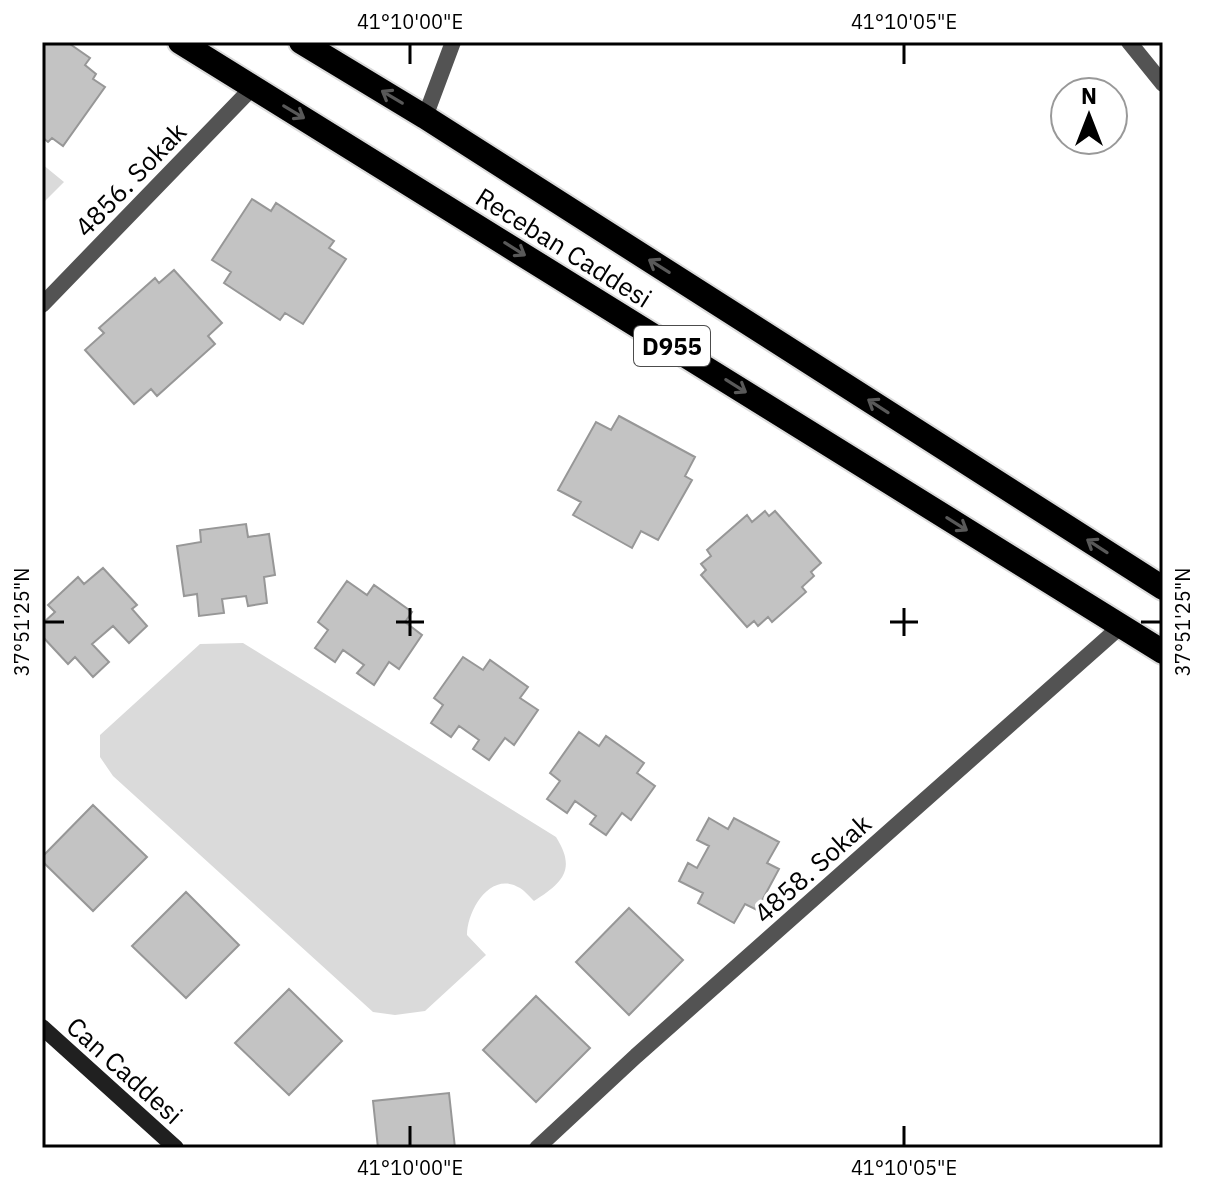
<svg xmlns="http://www.w3.org/2000/svg" width="1205" height="1190" font-family="'IBM Plex Sans',sans-serif">
<style>
.green{fill:#dadada}
.building{fill:#c3c3c3;stroke:#979797;stroke-width:2}
.lines{fill:none;stroke-linecap:round;stroke-linejoin:round}
.highway-casing{stroke:#dbdbdb;stroke-width:28}
.street{stroke:#535353;stroke-width:16}
.secondary{stroke:#202020;stroke-width:16}
.highway{stroke:#000;stroke-width:24}
.oneway{stroke:#595959}
.ticks{fill:none;stroke:#000;stroke-width:3}
.labels{text-anchor:middle;dominant-baseline:central;stroke-width:7;stroke-linejoin:round;paint-order:stroke}
.shield{fill:#fff;stroke:#4c4c4c;stroke-width:2}
.shield-label{font-size:24px;font-weight:bold;fill:#000}
.street-label{font-size:26px;fill:#000;stroke:#fff}
.neatline{fill:none;stroke:#000;stroke-width:3}
.ticks-label{font-size:20px;text-anchor:middle;fill:#000}
</style>
<rect width="100%" height="100%" fill="#fff"/>
<path class="green" d="M42,164L64,182L42,204Z
M243,643L556,837C577,870 562,883 534,901C530,897 525,891 520,888C490,870 467,911 467,935L486,955L425,1011L395,1015L373,1012L113,776L100,757V735L200,644Z"/>
<path class="building" d="M42,42H67L90,58L85,65L96,74L93,79L105,87L63,146L52,138L48,142L42,137Z
M252,199L271,211L276,203L334,241L329,248L346,259L303,324L285,313L280,320L224,283L231,272L212,260Z
M174,270L222,323L208,336L215,344L157,396L151,389L134,404L85,350L104,333L99,328L155,278L159,283Z
M619,416L695,457L685,476L692,480L658,540L641,531L632,548L573,515L581,502L558,490L596,422L611,430Z
M765,511L769,516L775,511L821,563L811,572L814,576L802,587L806,592L772,622L768,617L758,626L754,621L747,627L701,575L706,570L701,564L711,556L707,550L747,515L752,522Z
M246,524L248,537L269,534L275,575L264,577L267,603L248,606L246,596L222,599L224,613L199,616L197,594L184,596L177,546L201,542L200,530Z
M103,568L137,605L132,609L147,626L129,643L113,626L92,644L109,662L93,677L75,657L68,664L42,636V624L55,612L48,605L78,577L84,584Z
M347,581L367,595L374,585L412,612L405,622L422,635L399,669L389,662L374,685L357,673L364,665L343,650L335,662L315,648L328,630L318,622Z
M463,657L483,670L490,660L528,687L520,698L538,710L514,745L505,738L489,760L473,749L479,740L459,726L451,737L431,723L443,705L434,698Z
M579,732L599,746L606,736L644,763L637,773L655,786L631,820L622,813L606,835L590,824L596,816L575,801L567,813L547,799L560,781L550,773Z
M93,805L147,857L93,911L42,861V857Z
M709,818L728,829L734,818L779,842L767,863L779,869L757,910L745,904L734,923L698,903L703,893L679,881L688,863L697,868L709,846L697,840Z
M186,892L239,945L186,998L132,946Z
M629,908L683,960L629,1015L576,962Z
M289,989L342,1041L289,1095L235,1043Z
M536,996L590,1048L536,1102L483,1050Z
M449,1093L455,1148H378L373,1101Z"/>
<g class="lines">
<g class="highway-casing">
<path id="highway" d="M180,42L1163,652
M301,42L425,117L1163,588"/>
</g>
<path class="street" d="M1129,42L1163,84
M425,117L453,42
M42,305L253,87
M537,1148L636,1056L1121,626"/>
<path class="secondary" d="M42,1027L176,1148"/>
<use href="#highway" class="highway"/>
</g>
<defs><path id="oneway-shaft" d="M-6 0H5M1.5-3L5.5 0L1.5 3" fill="none" stroke-width="1.6" stroke-linecap="round" stroke-linejoin="round" transform="scale(2)"/></defs>
<g class="oneway">
<use href="#oneway-shaft" transform="translate(392 97) rotate(-149)"/>
<use href="#oneway-shaft" transform="translate(294 112) rotate(31)"/>
<use href="#oneway-shaft" transform="translate(515 249) rotate(32)"/>
<use href="#oneway-shaft" transform="translate(659 266) rotate(-148)"/>
<use href="#oneway-shaft" transform="translate(736 386) rotate(32)"/>
<use href="#oneway-shaft" transform="translate(878 406) rotate(-147)"/>
<use href="#oneway-shaft" transform="translate(957 524) rotate(32)"/>
<use href="#oneway-shaft" transform="translate(1097 546) rotate(-147)"/>
</g>
<path class="ticks" d="M410,44V64M904,44V64M410,608V636M904,608V636M44,622H64M396,622H424M890,622H918M1141,622H1161M410,1126V1146M904,1126V1146"/>
<g class="labels">
<rect class="shield" x="634" y="326" width="76" height="40" rx="6"/>
<g class="shield-label">
<text x="672" y="346">D955</text>
</g>
<g class="street-label">
<text transform="translate(130 179) rotate(-46)">4856. Sokak</text>
<text transform="translate(564 247) rotate(32)">Receban Caddesi</text>
<text transform="translate(812 868) rotate(-42)">4858. Sokak</text>
<text transform="translate(125 1070) rotate(42)">Can Caddesi</text>
</g>
</g>
<rect width="1205" height="1190" fill="none" stroke="#ffffff" stroke-width="88"/>
<g transform="translate(1089 116)"><circle r="38" fill="#ffffff" stroke="#999999" stroke-width="2"/>
<path d="M0-6L14 30L0 20L-14 30Z" fill="#000000"/>
<text y="-12" font-size="22" font-weight="bold" text-anchor="middle" fill="#000000">N</text>
</g>
<rect x="44" y="44" width="1117" height="1102" class="neatline"/>
<g class="ticks-label">
<text x="410" y="29">41°10'00"E</text>
<text x="904" y="29">41°10'05"E</text>
<text transform="translate(22 622) rotate(-90)" y="7">37°51'25"N</text>
<text transform="translate(1183 622) rotate(-90)" y="7">37°51'25"N</text>
<text x="410" y="1175">41°10'00"E</text>
<text x="904" y="1175">41°10'05"E</text>
</g>
</svg>
